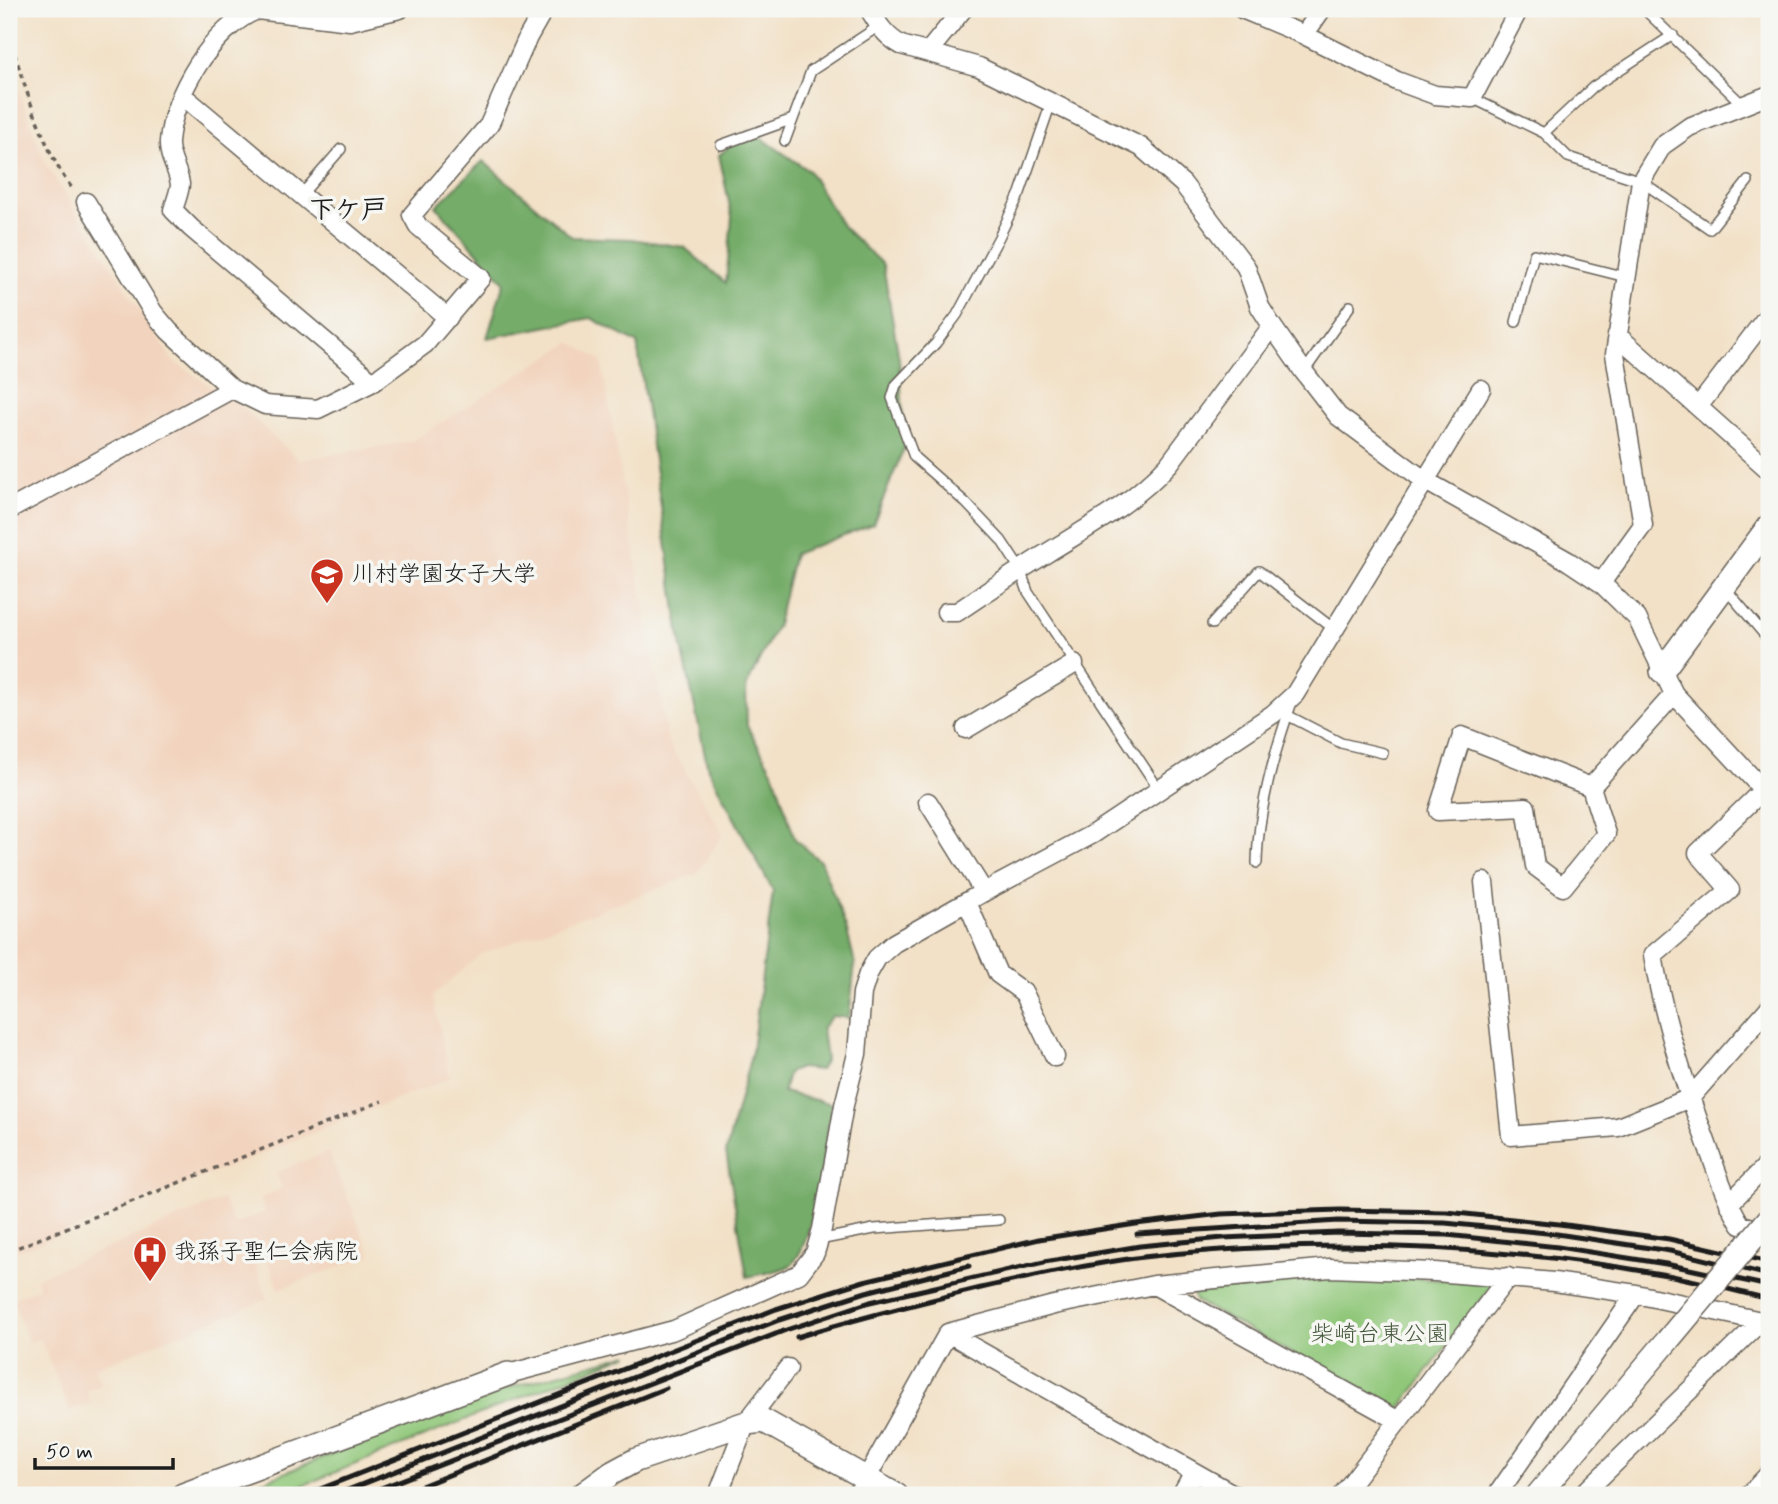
<svg xmlns="http://www.w3.org/2000/svg" width="1778" height="1504" font-family="Mynerve,'Klee One',sans-serif">
<style>
.built{fill:#f2d4be}
.green{fill:#90c779;stroke:#56724a;stroke-width:2}
.forest{fill:#74ac69;stroke:#486442;stroke-width:2}
.lines{fill:none;stroke-linecap:round;stroke-linejoin:round}
.service-casing{stroke:#676158;stroke-width:12}
.minor-casing{stroke:#676158;stroke-width:21}
.tertiary-casing{stroke:#676158;stroke-width:26}
.path{stroke:#676158;stroke-width:3.5;stroke-dasharray:5 5;stroke-linecap:butt}
.service{stroke:#fff;stroke-width:9}
.minor{stroke:#fff;stroke-width:18}
.tertiary{stroke:#fff;stroke-width:23}
.rail{stroke:#1c1c1c;stroke-width:5}
.tertiary-bridge-casing{stroke:#676158;stroke-width:26;stroke-linecap:butt}
.tertiary-bridge{stroke:#fff;stroke-width:23}
.labels{text-anchor:middle;dominant-baseline:central;stroke-width:7;stroke-linejoin:round;paint-order:stroke}
.poi-label{font-size:23px;fill:#1c1c1c;stroke:#f6f6f2;text-anchor:start}
.park-label{font-size:23px;fill:#45583d;stroke:#f6f6f2}
.quarter-label{font-size:26px;font-weight:bold;fill:#1c1c1c;stroke:#f6f6f2}
</style>
<rect width="100%" height="100%" fill="#f6f6f2"/>
<filter id="ink" filterUnits="userSpaceOnUse"><feTurbulence type="fractalNoise" baseFrequency=".0143" numOctaves="2"/><feDisplacementMap in="SourceGraphic" scale="14" xChannelSelector="R" yChannelSelector="G"/><feConvolveMatrix kernelMatrix="1 2 1 2 8 2 1 2 1" color-interpolation-filters="sRGB"/></filter>
<filter id="wash" filterUnits="userSpaceOnUse"><feTurbulence type="fractalNoise" baseFrequency=".00686" numOctaves="4" result="noise"/><feDisplacementMap in="SourceGraphic" scale="28" xChannelSelector="R" yChannelSelector="G"/><feGaussianBlur stdDeviation="1.57" result="paint"/><feColorMatrix in="noise" values="0 0 0 0 0 0 0 0 0 0 0 0 0 0 0 0 0 1.4 0 .05"/><feComposite in="paint" operator="in"/></filter>
<g filter="url(#wash)">
<rect width="100%" height="100%" fill="#f2e1c7"/>
<path class="built" d="M9,65L46,165L173,361L240,406L299,460L412,441L571,342L601,360L668,742L723,834L697,874L481,954L433,996L450,1078L9,1255Z
M329,1152L371,1255L279,1289L263,1249L250,1252L268,1299L94,1368L102,1385L87,1390L92,1403L70,1411L40,1339L28,1343L12,1299L39,1288L36,1278L223,1199L234,1224L265,1212L260,1199L282,1188L275,1172Z"/>
<path class="green" d="M1375,1276L1494,1283L1398,1411L1195,1301L1193,1290L1301,1279Z
M629,1354L279,1495H229L466,1400Z"/>
<path class="forest" d="M750,130L809,171L843,227L883,265L899,358L905,446L873,524L794,554L777,625L746,687L747,726L774,774L795,839L821,862L846,927L855,963L849,1018L832,1016L822,1028L826,1059L820,1070L800,1068L788,1073L783,1092L832,1104C826,1135 815,1251 789,1266C778,1272 760,1274 747,1277L726,1152L752,1051L773,891L708,769L680,638L637,343L591,318L487,338L504,282L436,206L483,161L572,237L631,239L684,247L726,283L732,217L719,155Z"/>
</g>
<g filter="url(#ink)">
<g class="lines">
<g class="service-casing">
<path id="service" d="M1644,9L1743,105
M1472,98L1544,133L1568,157L1641,181L1710,229L1748,181
M1051,103L1020,193L999,237L957,315L936,343L896,385L892,398L914,457L966,503L1001,540L1020,569L1028,592L1160,791
M1544,133L1593,87L1673,35
M785,141L811,71L879,26
M721,145L793,119
M302,194L341,149
M1516,322L1534,254L1626,277
M1304,372L1350,306
M1725,588L1769,640
M1212,624L1259,571L1334,629
M1287,715L1341,743L1383,753
M1257,863C1258,809 1274,753 1292,702
M819,1240L874,1229L999,1220"/>
</g>
<g class="minor-casing">
<path id="minor" d="M869,9C878,24 885,36 901,45L979,67L1141,147L1183,184L1246,267L1260,307L1272,326L1304,372L1338,416L1424,480L1568,561L1601,583L1637,618L1674,694L1769,796
M1242,9L1304,35L1397,81L1435,95L1472,98L1519,9
M1304,35L1322,9
M928,52L963,9
M182,95L448,318
M86,202L153,312L169,331L232,389L265,405L318,409L373,382L425,344L481,278L418,226L412,215L489,125L528,37L544,9
M1617,335L1769,470
M373,382L191,228L173,210C175,203 180,191 180,184C178,169 168,157 169,142C172,96 213,27 257,10L350,21L400,9
M1698,407L1769,314
M9,510L232,389
M1601,583L1643,525L1615,354L1641,181L1662,146L1689,127L1769,95
M946,612H957C987,592 1016,572 1047,553C1092,525 1133,503 1169,464L1272,326
M966,729L1074,664
M1591,787L1606,834L1563,887L1535,866L1526,807L1438,811L1462,736L1591,787L1674,694
M1764,789L1698,853L1730,890L1653,955C1663,1017 1682,1077 1704,1136C1715,1166 1724,1197 1741,1225L1769,1232
M928,802L984,892
M1484,882L1511,1136L1618,1127L1690,1098L1769,1008
M967,902L998,974L1024,993L1055,1057
M1729,1204L1769,1163
M1154,1285L1399,1421
M948,1333L1235,1495
M508,1374L674,1330L799,1274L815,1253L822,1229L844,1105L857,1054L862,993L868,974L877,958L894,943L984,892L1093,834L1273,714L1295,694L1481,389
M718,1495L746,1423L788,1368
M857,1495L948,1333L1054,1305L1154,1285L1330,1268L1435,1272L1554,1282L1636,1294L1761,1321
M1181,1495L1194,1472
M1342,1495L1508,1277
M1497,1495L1636,1294
M1582,1495L1761,1321L1769,1324
M1749,1495L1769,1474"/>
</g>
<g class="tertiary-casing">
<path id="tertiary" d="M1662,671L1769,526
M183,1495L508,1374
M582,1495L612,1473L636,1460L746,1423L764,1421L896,1495
M1538,1495L1668,1340"/>
</g>
<path class="path" d="M9,35C21,75 47,162 74,190
M9,1251L382,1101"/>
<use href="#service" class="service"/>
<use href="#minor" class="minor"/>
<use href="#tertiary" class="tertiary"/>
<path class="rail" d="M1137,1234L1338,1221L1445,1223L1557,1234L1670,1251L1769,1275
M797,1337C858,1318 919,1303 981,1288C1034,1276 1088,1264 1143,1257C1315,1238 1490,1244 1661,1274C1697,1280 1733,1291 1769,1299
M305,1495L776,1309L864,1281L1039,1239L1136,1224L1221,1214L1340,1210L1447,1212L1559,1224L1669,1239L1769,1262
M335,1495L779,1320L866,1292L969,1266
M363,1495L786,1330L870,1302L1044,1262L1140,1246L1223,1238L1338,1233L1447,1235L1558,1247L1666,1264L1769,1286
M399,1495L666,1388"/>
<g class="tertiary-bridge-casing">
<path id="tertiary-bridge" d="M1668,1340L1769,1219"/>
</g>
<use href="#tertiary-bridge" class="tertiary-bridge"/>
</g>
</g>
<defs>
<g id="university-pin" transform="scale(1.75)"><path d="M0 17L-7.5 6A9.5 9.5 0 1 1 7.5 6Z" fill="#c8321e" stroke="#f6f6f2"/><path d="M0-5L7-2L0 1L-7-2ZM-4 1L0 2.5L4 1V4Q0 6-4 4Z" fill="#fff"/></g>
<g id="hospital-pin" transform="scale(1.75)"><path d="M0 17L-7.5 6A9.5 9.5 0 1 1 7.5 6Z" fill="#c8321e" stroke="#f6f6f2"/><path d="M-5-5h3v3.5h4V-5h3V5h-3V1.5h-4V5h-3Z" fill="#fff"/></g>
</defs>
<g fill-rule="evenodd">
<use href="#university-pin" x="327" y="575"/>
<use href="#hospital-pin" x="150" y="1253"/>
</g>
<g class="labels">
<g class="poi-label">
<text x="352" y="575">川村学園女子大学</text>
<text x="174" y="1253">我孫子聖仁会病院</text>
</g>
<g class="park-label">
<text x="1380" y="1335">柴崎台東公園</text>
</g>
<g class="quarter-label">
<text x="348" y="211">下ケ戸</text>
</g>
</g>
<rect width="1778" height="1504" fill="none" stroke="#f6f6f2" stroke-width="35"/>
<path d="M35 1458v10h138v-10" fill="none" stroke="#1c1c1c" stroke-width="3.5"/>
<text x="46" y="1458" font-size="21" fill="#1c1c1c" stroke="#f6f6f2" stroke-width="5" paint-order="stroke">50 m</text>
</svg>
